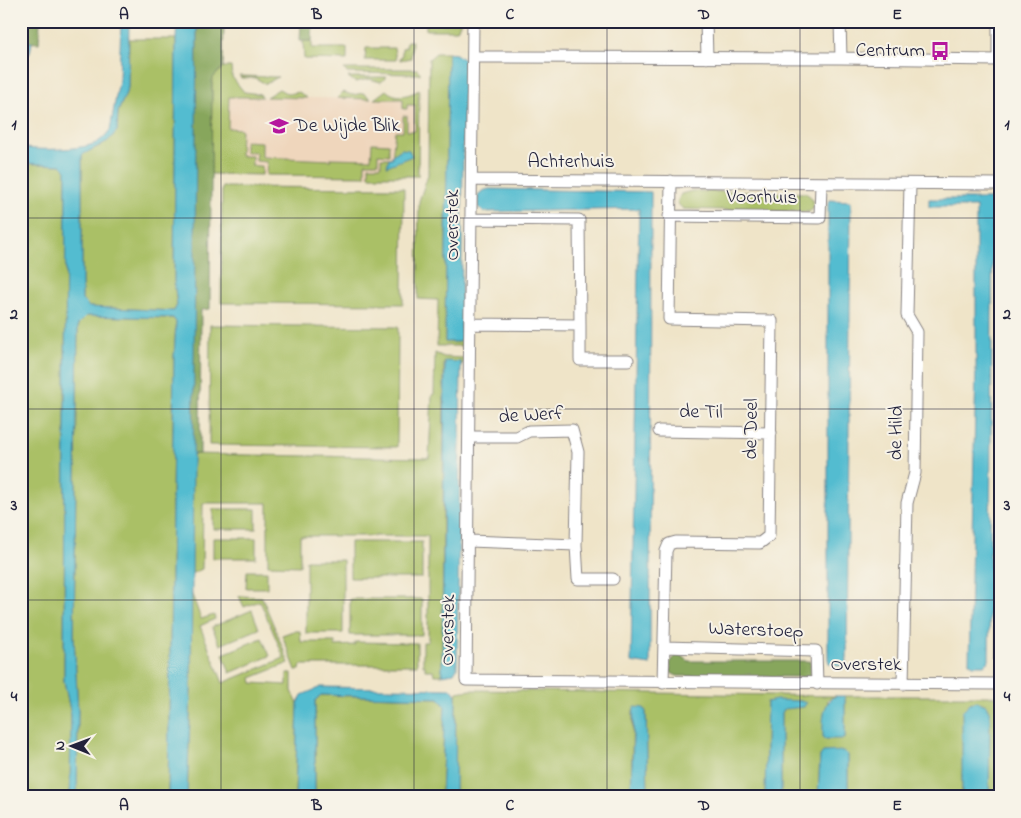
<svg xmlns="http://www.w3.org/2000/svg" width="1021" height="818" font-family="'Indie Flower',sans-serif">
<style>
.built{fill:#efd6bc}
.green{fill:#aac066;stroke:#667150}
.forest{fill:#87a65b;stroke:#54644b}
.water{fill:#53bcd0;stroke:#3a6f86}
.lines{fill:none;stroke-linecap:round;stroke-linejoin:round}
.minor-casing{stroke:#888382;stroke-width:13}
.minor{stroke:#fff;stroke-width:11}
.grid{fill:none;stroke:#22223b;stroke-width:1;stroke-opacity:0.55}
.labels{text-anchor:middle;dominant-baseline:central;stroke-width:4;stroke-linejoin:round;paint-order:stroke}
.poi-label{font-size:20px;fill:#22223b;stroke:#f7f3e8;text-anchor:end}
.street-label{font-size:20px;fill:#22223b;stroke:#f7f3e8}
.neatline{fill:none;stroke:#22223b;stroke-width:2}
.grid-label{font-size:16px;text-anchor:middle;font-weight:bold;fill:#22223b}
</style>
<rect width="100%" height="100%" fill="#f7f3e8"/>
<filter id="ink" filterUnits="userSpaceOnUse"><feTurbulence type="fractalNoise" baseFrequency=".02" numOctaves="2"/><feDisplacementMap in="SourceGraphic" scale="10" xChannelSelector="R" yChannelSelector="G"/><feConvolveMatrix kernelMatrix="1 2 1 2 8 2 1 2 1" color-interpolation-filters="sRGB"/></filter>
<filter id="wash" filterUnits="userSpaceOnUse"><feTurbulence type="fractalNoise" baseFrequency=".0096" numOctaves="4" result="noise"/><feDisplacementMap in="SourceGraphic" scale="20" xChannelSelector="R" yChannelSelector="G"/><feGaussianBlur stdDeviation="1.12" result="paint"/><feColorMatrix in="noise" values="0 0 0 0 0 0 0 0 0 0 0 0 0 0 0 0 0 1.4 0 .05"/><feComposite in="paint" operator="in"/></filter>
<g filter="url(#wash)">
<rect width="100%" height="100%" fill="#efe4c8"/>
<path class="built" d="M212,97L418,99V176L211,174Z"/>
<path class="green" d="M426,21H438L443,24L461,21L457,30H426Z
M129,39H176L174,281L177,305L174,311L88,307L82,300V154L100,146L117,131L118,112L128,88Z
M303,41H312V48H347V60L304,59Z
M407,41H412L411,58L400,60V57H402V48L406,47Z
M366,48H394L396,60H365Z
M436,53H448L445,342H458L461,340L465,346H437L438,300L418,299L419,201L428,175L429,59Z
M223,67H231L232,77L244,92L260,94L262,97H229L228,128L241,129L240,156H252V166H262V175L211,174L212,79Z
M344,69H417L420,72V74L347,73Z
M239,76L278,77L266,84L255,78H241Z
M348,77H387L381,82L369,79L355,82Z
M279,89L288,94L299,92L307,98L266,97Z
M386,90C395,99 409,96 419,90L418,176H369V166H381V158H392L395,131H403V116H407V131H415V105H407V109H403V99H374Z
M343,92L352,95L364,93L371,99L337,98Z
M245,141L262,142V157L331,160V158L371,159L372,143L389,144V155L378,154V163H365V176L266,175L267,162L256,161V152H245Z
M21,163L61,165L66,170L64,681L71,715L70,797H21Z
M222,187L404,188L403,304L221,303Z
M692,191L806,193L812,198L814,208L809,212L683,209L677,203L681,194Z
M86,316L173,318L176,322L174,357L168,797H77L78,711L74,637L78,324Z
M210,325L398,327L397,447L209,445Z
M435,353L444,357L465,358V362L461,365V362L444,363L442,675H434L433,670H425V665H423V642H428V536H300V566L268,565V503H203L202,569L191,574L192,454L429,458L432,395L434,394Z
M213,509H256V529H213Z
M213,538H256V558H213Z
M350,542H422V578H350Z
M306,560H343V633H306Z
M247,571H267V588H246Z
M191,592L201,619L214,615L215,619L200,626L223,683L284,658L260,601L244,607L239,596L262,597L289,663L251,678L252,683L287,685V673H292V691L298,704L295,797H187L191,690Z
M350,599H422V635H350Z
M252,610L259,629L220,645L212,627Z
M293,631H300L301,642H335V646L355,645V642L417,643V665H301L300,670H296L282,635Z
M262,638L270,656L230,673L223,654Z
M471,690L836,696L828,699L823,739L845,738V696H1000V797H989L990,713L986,705L977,701L962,773V797H848V755L820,756L818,797H781V715L784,709L801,701L767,702L765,797H648L646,712L633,711L631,797H455L456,695L457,692Z
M321,695L439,698L445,706L441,797H315V701Z"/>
<path class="forest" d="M21,21H40L39,43L21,42Z
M197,21H224L223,67L212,79L210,309L201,310L200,454H192Z
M301,21H313L312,41H300Z
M680,655L689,661H810L811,677L677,676L671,673L670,663L675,656Z"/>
<path class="water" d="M121,21H129L128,88L118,112L117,131L108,141L82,155V300L89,307L174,311L177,305L174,281L176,39L177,21H197L191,690L187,797H168L174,357L176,322L173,318L86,316L78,324L74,637L78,711L77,797H70L71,715L64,681L66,170L61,165L21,163V147C36,151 81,150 96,143C102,140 106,135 110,130L119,80Z
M21,42H32L30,53L25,59L21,116Z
M448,53L456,54L464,60L461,340L459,342H445Z
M402,149L409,150L412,156L387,166L389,158H392V155Z
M489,189L651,192L650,665L631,662L639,209L483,212L478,207V196L482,191Z
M929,199H993L989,661L984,665H973L969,662L976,369V207H929Z
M830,200L851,201L847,658L846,663L840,666L829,663L828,659V202Z
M445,361L461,362L457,668L454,673L442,675Z
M321,687L452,689L456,695L455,797H441L445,706L439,698L321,695L315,701V797H295L298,704L302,695Z
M836,696H845V739H823C823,724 821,703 836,696Z
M776,700L801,701L806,703L804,707L784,709L781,715V797H765L767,702Z
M977,701L986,705L990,713L989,797H962V711L970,703Z
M634,707L644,708L646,712L648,797H631Z
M844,751L848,755V797H818L820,756L823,752Z"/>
</g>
<g filter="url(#ink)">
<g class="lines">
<g class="minor-casing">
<path id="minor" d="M473,21L466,680L999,684L1000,629
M706,21L707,58
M840,21L841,58
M473,57L841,58L1000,60
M998,60V21
M472,180L1000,184
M669,216L820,218L821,184
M471,324L580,325L579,220L472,219
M580,325V360H628
M659,431L771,433
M469,541L576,545L578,452L572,430L529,431L517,437H469
M576,545L578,579H613
M664,647L816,651L817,684
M663,683L666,551L669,544L676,542L760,543L769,536L772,321L669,319L671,181
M903,684L907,503L915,473L917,332L907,315L910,184"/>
</g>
<use href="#minor" class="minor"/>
</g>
</g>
<path class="grid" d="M221,21V797M414,21V797M607,21V797M800,21V797M21,218H1000M21,409H1000M21,600H1000"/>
<defs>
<g id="bus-bare" transform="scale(1.5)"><path d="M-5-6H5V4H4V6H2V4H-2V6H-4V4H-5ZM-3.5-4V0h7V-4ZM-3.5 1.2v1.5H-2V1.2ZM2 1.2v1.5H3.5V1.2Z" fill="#b5179e" stroke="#f7f3e8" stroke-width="2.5" paint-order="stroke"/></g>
<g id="school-bare" transform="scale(1.5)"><path d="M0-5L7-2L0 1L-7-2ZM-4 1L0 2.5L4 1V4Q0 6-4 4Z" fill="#b5179e" stroke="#f7f3e8" stroke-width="2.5" paint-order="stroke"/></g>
</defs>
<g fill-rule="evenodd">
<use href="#bus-bare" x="940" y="51"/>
<use href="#school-bare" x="279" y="126"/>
</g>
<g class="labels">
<g class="poi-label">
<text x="925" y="51">Centrum</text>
<text x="294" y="126" text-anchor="start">De Wijde Blik</text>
</g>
<g class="street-label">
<text x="571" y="162">Achterhuis</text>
<text transform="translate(762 198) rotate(1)">Voorhuis</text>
<text transform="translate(453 225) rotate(-90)">Overstek</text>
<text transform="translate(701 413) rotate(1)">de Til</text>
<text transform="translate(531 416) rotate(-3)">de Werf</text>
<text transform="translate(752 429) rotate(-89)">de Deel</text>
<text transform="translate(897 433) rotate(-89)">de Hild</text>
<text transform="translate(449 630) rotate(-89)">Overstek</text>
<text transform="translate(756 631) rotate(2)">Waterstoep</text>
<text x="866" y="665">Overstek</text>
</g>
</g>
<rect width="1021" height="818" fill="none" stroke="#f7f3e8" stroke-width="55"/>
<g transform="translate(72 746) rotate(271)" stroke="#f7f3e8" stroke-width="4" paint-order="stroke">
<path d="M0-4L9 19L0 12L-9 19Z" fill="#22223b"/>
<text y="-8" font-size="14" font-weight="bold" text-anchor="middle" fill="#22223b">N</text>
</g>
<rect x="28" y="28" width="966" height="762" class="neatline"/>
<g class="grid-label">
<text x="124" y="19">A</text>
<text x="317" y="19">B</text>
<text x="510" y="19">C</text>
<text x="704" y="19">D</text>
<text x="897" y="19">E</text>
<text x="14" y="129">1</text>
<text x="1007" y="129">1</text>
<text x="14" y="319">2</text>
<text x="1007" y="319">2</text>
<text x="14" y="510">3</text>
<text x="1007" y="510">3</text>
<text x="14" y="701">4</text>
<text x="1007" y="701">4</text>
<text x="124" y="810">A</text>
<text x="317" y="810">B</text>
<text x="510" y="810">C</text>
<text x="704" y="810">D</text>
<text x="897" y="810">E</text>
</g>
</svg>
